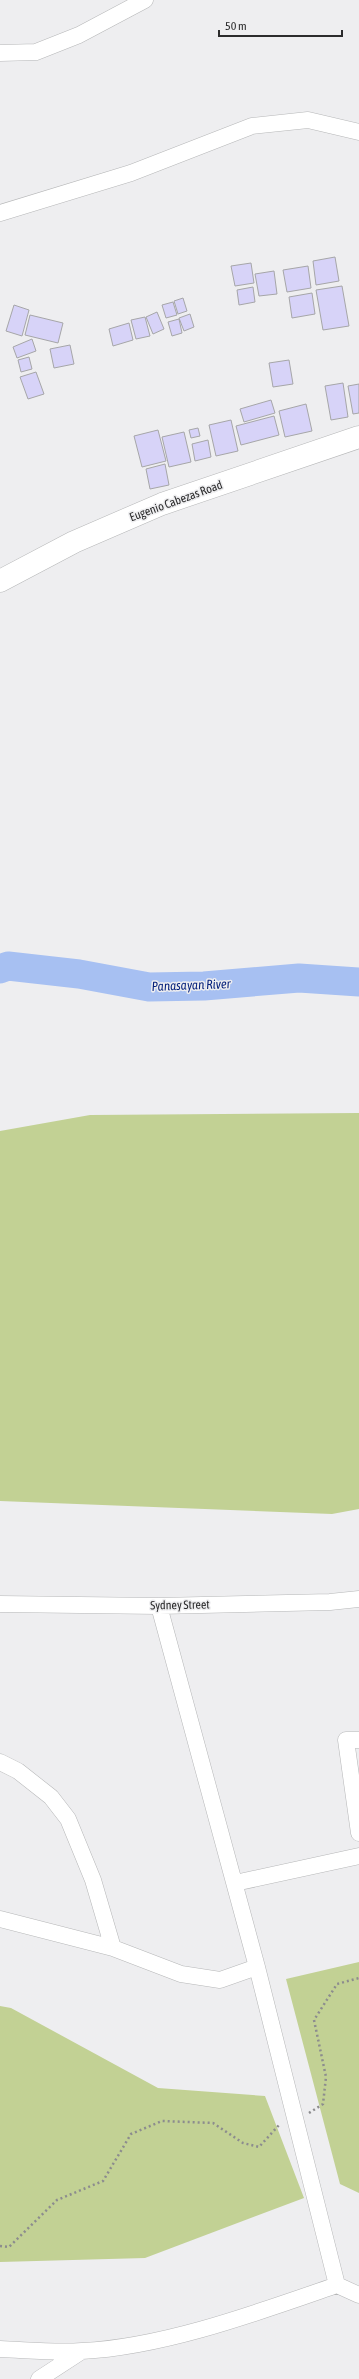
<svg xmlns="http://www.w3.org/2000/svg" width="359" height="2379" font-family="'Asap Condensed',sans-serif">
<style>
.green{fill:#c2d194}
.lines{fill:none;stroke-linecap:round;stroke-linejoin:round}
.river{stroke:#a7c0f2;stroke-width:29}
.building{fill:#d7d3f8;stroke:#a6a6a8}
.street-casing{stroke:#b6b7b8;stroke-width:17}
.secondary-casing{stroke:#b6b7b8;stroke-width:23}
.path{stroke:#8c8c8e;stroke-width:2.5;stroke-dasharray:2 3;stroke-linecap:butt}
.street{stroke:#fff;stroke-width:16}
.secondary{stroke:#fff;stroke-width:22}
.labels{text-anchor:middle;dominant-baseline:central;stroke-width:3;stroke-linejoin:round;paint-order:stroke}
.street-label{font-size:12px;fill:#2b2b2c;stroke:#eeeef0}
.water-label{font-size:13px;font-style:italic;fill:#031f7b;stroke:#eeeef0}
</style>
<rect width="100%" height="100%" fill="#eeeef0"/>
<path class="green" d="M359,1113V1509L332,1514L0,1501V1131L90,1115Z
M359,1962V2193L340,2184L286,1979Z
M0,2006L11,2008L158,2088L265,2096L304,2198L145,2258L0,2262Z"/>
<g class="lines">
<path class="river" d="M0,969L8,966L79,974L149,987L204,986L299,978L359,982"/>
</g>
<path class="building" d="M335,257L339,281L316,285L313,261Z
M251,263L254,283L235,286L231,266Z
M308,266L311,288L287,292L283,270Z
M274,271L277,294L259,296L255,274Z
M342,286L349,326L323,330L316,290Z
M253,287L255,302L239,305L237,290Z
M312,293L315,314L292,318L289,297Z
M183,298L187,311L178,314L174,301Z
M173,302L177,315L166,318L162,305Z
M14,305L29,310L22,336L6,331Z
M157,312L164,329L153,334L146,317Z
M190,314L194,327L184,331L179,318Z
M30,315L63,323L58,343L25,335Z
M145,317L150,336L136,339L131,320Z
M179,319L182,333L172,336L168,322Z
M129,323L133,340L113,346L109,329Z
M32,339L36,351L17,358L13,347Z
M70,345L74,364L54,368L50,349Z
M29,357L32,369L21,372L18,360Z
M289,360L293,384L273,387L269,363Z
M36,372L44,394L28,399L20,377Z
M343,383L348,417L331,420L325,386Z
M359,384V413L353,414L348,386Z
M271,400L275,413L244,422L240,409Z
M306,404L312,431L285,437L279,411Z
M274,416L279,435L241,445L236,426Z
M231,420L238,451L216,456L209,425Z
M198,428L200,436L191,438L189,430Z
M158,430L166,461L142,467L134,436Z
M184,432L191,462L169,467L162,437Z
M208,440L211,457L195,461L192,444Z
M165,464L169,485L150,489L146,469Z"/>
<g class="lines">
<g class="street-casing">
<path id="street" d="M0,53L36,52L79,35L145,0
M0,213L131,173L252,126L308,120L359,132
M0,1604L159,1606L330,1602L359,1599
M159,1606L257,1967L337,2285
M359,1740H346L359,1833
M0,1762L18,1771L51,1797L68,1819L93,1880L113,1948
M235,1883L359,1856
M0,1919L113,1948L181,1974L220,1980L257,1967
M0,2349C27,2350 55,2353 82,2351C164,2347 259,2312 337,2285L359,2295
M39,2379L82,2351"/>
</g>
<g class="secondary-casing">
<path id="secondary" d="M0,581L74,542L162,504L359,437"/>
</g>
<path class="path" d="M309,2113L323,2104L326,2077L314,2020L337,1984L359,1978
M0,2246L9,2247L57,2200L103,2181L131,2134L162,2121L213,2123L243,2143L259,2147L280,2124"/>
<use href="#street" class="street"/>
<use href="#secondary" class="secondary"/>
</g>
<g class="labels">
<g class="street-label">
<text transform="translate(176 501) rotate(-20)">Eugenio Cabezas Road</text>
<text transform="translate(180 1605) rotate(-1)">Sydney Street</text>
</g>
<g class="water-label">
<text transform="translate(191 985) rotate(-2)">Panasayan River</text>
</g>
</g>
<path d="M219 30v6h123v-6" fill="none" stroke="#2b2b2c" stroke-width="2"/>
<text x="225" y="30" font-size="12" fill="#2b2b2c" stroke="#eeeef0" stroke-width="3" paint-order="stroke">50 m</text>
</svg>
